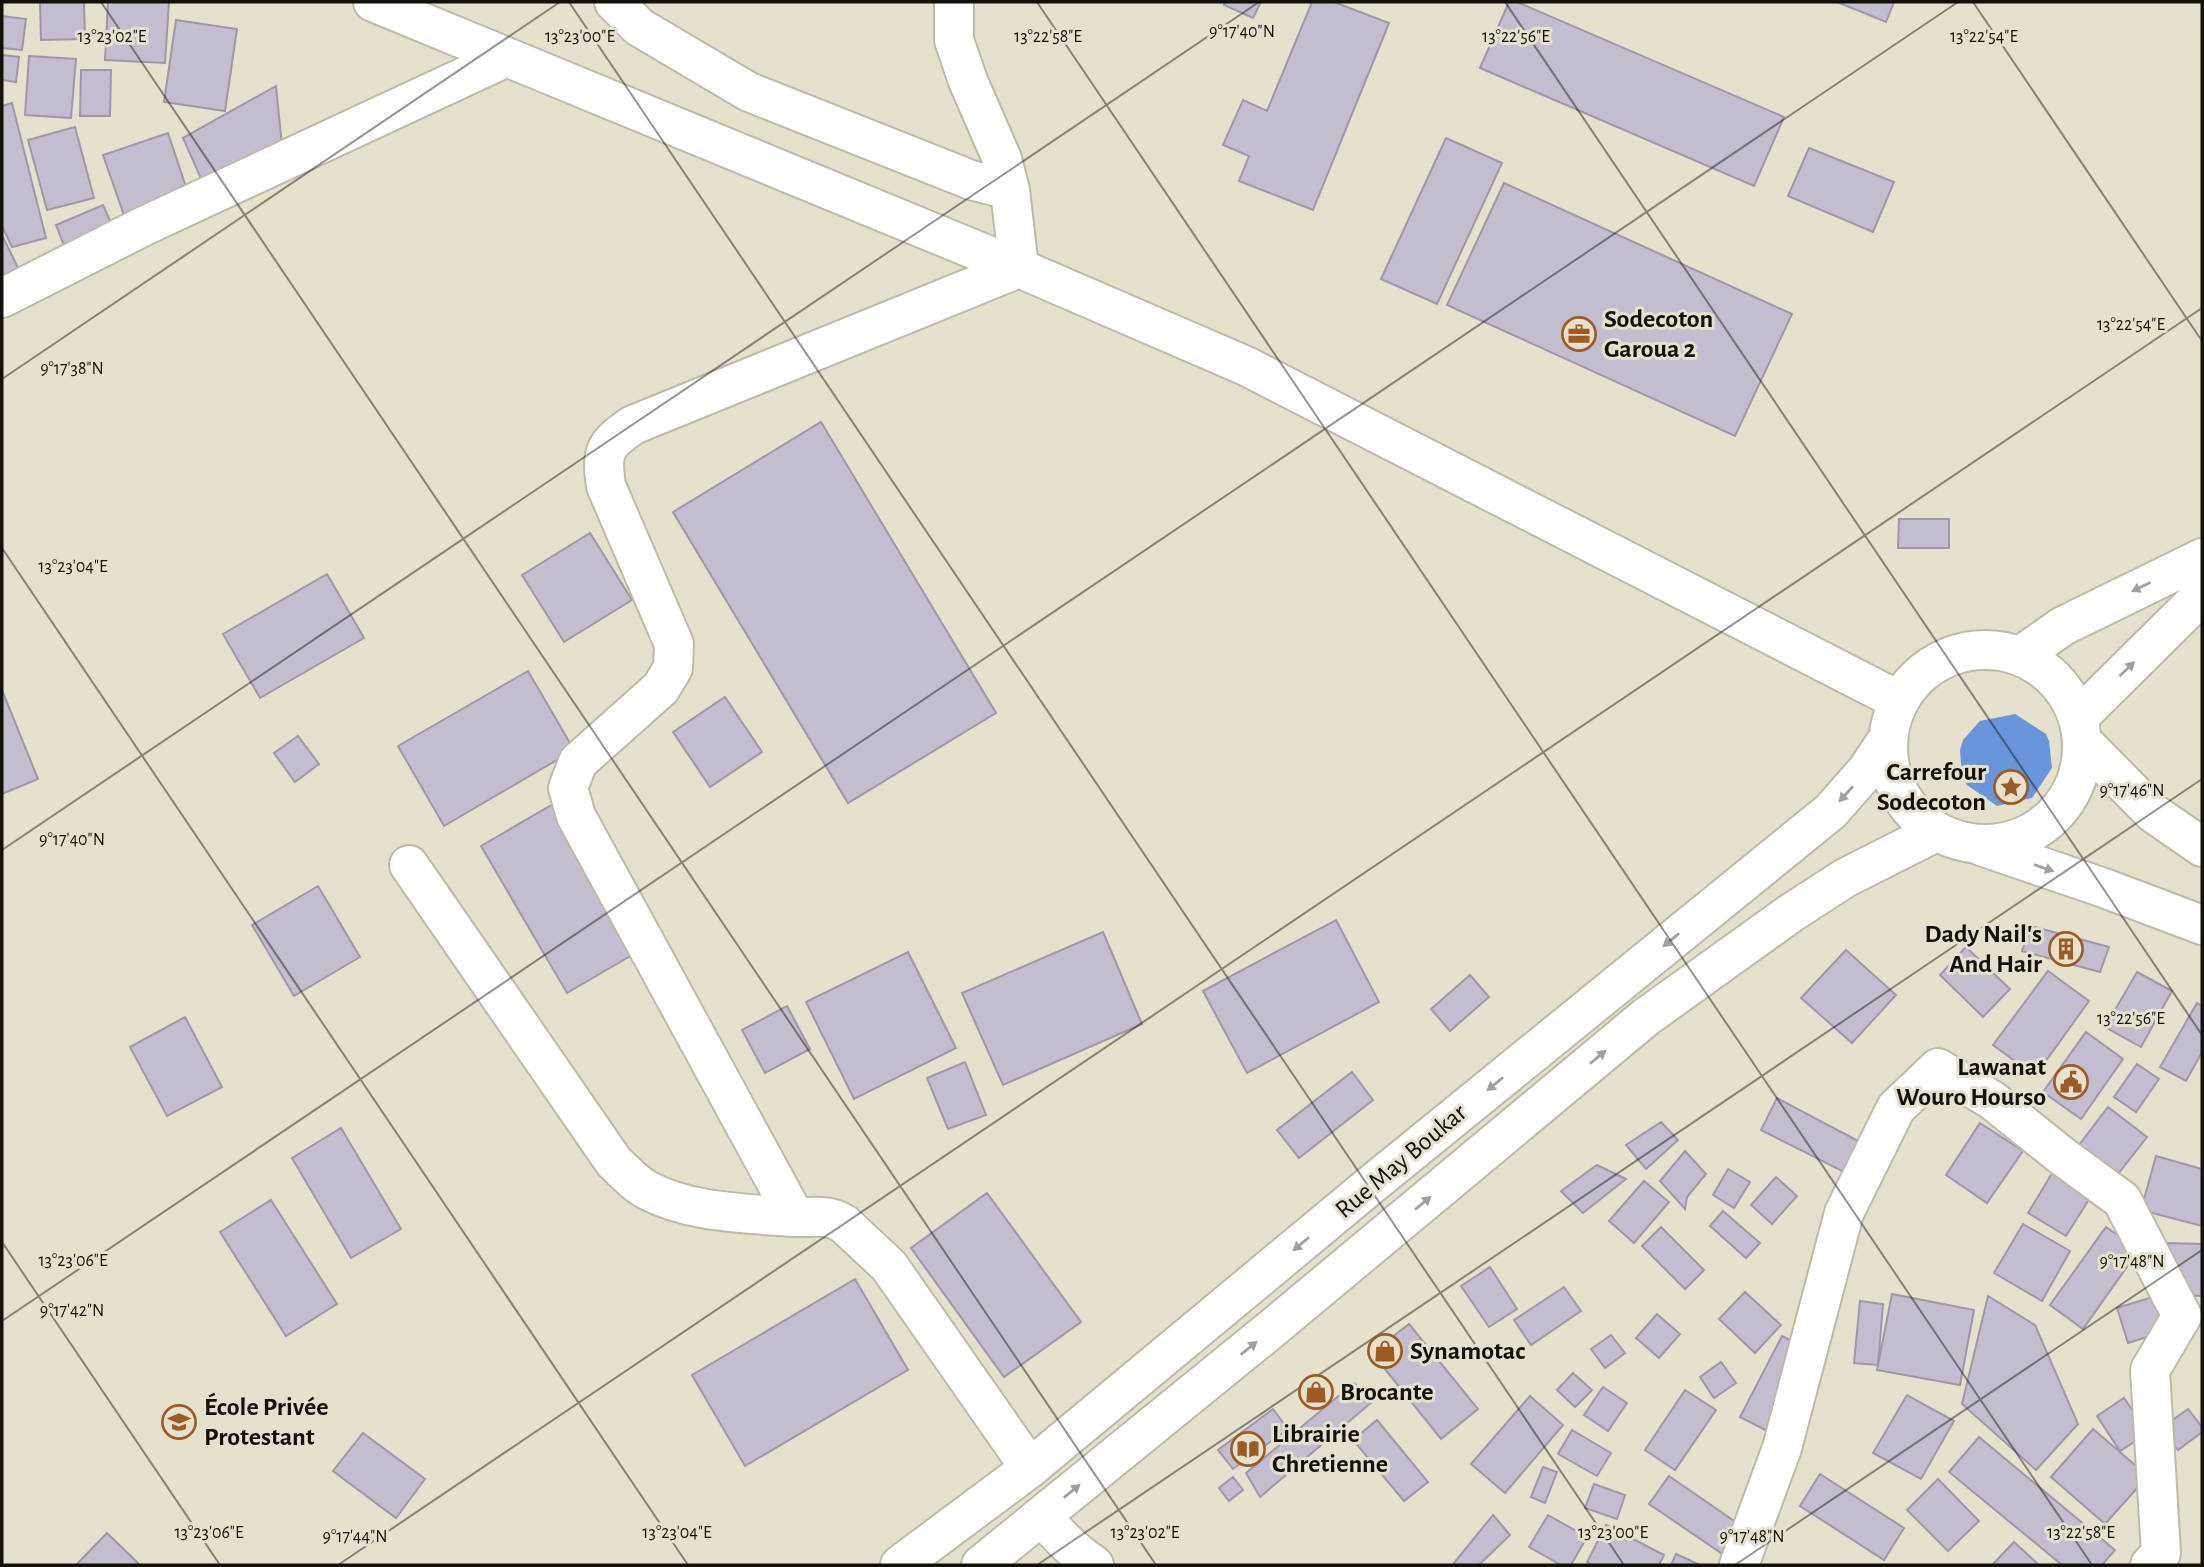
<svg xmlns="http://www.w3.org/2000/svg" width="2204" height="1567" font-family="'Alegreya Sans',sans-serif">
<style>
.water{fill:#6995db}
.building{fill:#c4bccf;stroke:#9f97a9;stroke-width:2}
.lines{fill:none;stroke-linecap:round;stroke-linejoin:round}
.minor-casing{stroke:#bfbaa7;stroke-width:42}
.major-casing{stroke:#bfbaa7;stroke-width:42}
.minor{stroke:#fff;stroke-width:38}
.major{stroke:#fff;stroke-width:38}
.oneway{fill:#a0a09d}
.ticks{fill:none;stroke:#12110a;stroke-width:2;stroke-opacity:0.45}
.labels{text-anchor:middle;dominant-baseline:central;stroke-width:6;stroke-linejoin:round;paint-order:stroke}
.poi-label{font-size:26px;font-weight:bold;fill:#12110a;stroke:#e5e1cd;text-anchor:start}
.street-label{font-size:26px;fill:#12110a;stroke:#e5e1cd}
.ticks-label{font-size:18px;text-anchor:middle;fill:#12110a;stroke:#e5e1cd;stroke-width:6;stroke-linejoin:round;paint-order:stroke}
</style>
<rect width="100%" height="100%" fill="#e5e1cd"/>
<path class="water" d="M2015,714L2046,734L2049,741L2052,768L2032,798L1997,806L1967,785L1962,776L1960,750L1963,740L1980,721Z"/>
<path class="building" d="M40,2H84L85,39L41,40Z
M108,2H169L165,63L105,60Z
M1225,2H1261L1253,18L1224,5Z
M1312,2H1334L1389,23L1313,210L1239,181L1249,156L1223,145L1243,100L1267,111Z
M1509,2H1517L1784,117L1754,186L1480,68Z
M1837,2H1894L1886,22Z
M2,16L26,19L22,50L2,48Z
M176,20L237,29L225,111L164,102Z
M2,55L19,57L16,82L2,80Z
M29,56L76,59L71,118L25,115Z
M81,70H111L110,116H80Z
M276,86L283,156L206,190L183,138Z
M12,103L46,238L12,247L2,226V106Z
M75,127L94,198L47,210L28,140Z
M168,133L189,196L125,218L103,155Z
M1446,138L1502,163L1437,304L1381,279Z
M1809,148L1894,182L1873,232L1788,196Z
M1504,183L1792,314L1735,436L1447,305Z
M103,205L117,236L68,256L56,225Z
M2,235L20,272L2,282Z
M821,422L996,713L848,803L673,512Z
M1899,519H1949V548H1898Z
M590,533L632,600L564,642L522,575Z
M327,574L364,638L260,698L223,634Z
M528,671L574,750L444,826L398,746Z
M2,690L38,779L2,794Z
M725,697L762,752L710,787L673,732Z
M298,736L319,764L295,782L274,753Z
M553,804L639,951L567,993L481,846Z
M318,886L360,957L294,996L252,925Z
M1336,920L1379,1002L1247,1073L1203,991Z
M2031,926L2109,947L2100,972L2022,951Z
M1103,932L1142,1024L1003,1085L962,993Z
M1966,947L2010,989L1983,1017L1940,975Z
M1846,950L1896,995L1852,1043L1801,998Z
M908,952L956,1048L854,1099L806,1002Z
M2048,971L2089,1001L2035,1076L1993,1045Z
M2137,972L2172,991L2141,1047L2105,1027Z
M1470,975L1489,997L1450,1031L1431,1009Z
M2197,1003L2202,1006V1052L2186,1081L2160,1067Z
M787,1006L810,1049L765,1073L742,1030Z
M185,1017L222,1087L167,1116L130,1047Z
M2086,1032L2123,1059L2081,1119L2043,1092Z
M965,1062L986,1115L948,1129L927,1078Z
M2137,1064L2159,1079L2136,1112L2114,1097Z
M1352,1072L1373,1100L1299,1158L1277,1130Z
M1777,1098L1862,1143L1846,1173L1761,1130Z
M2108,1107L2147,1137L2118,1174L2079,1145Z
M1661,1122L1678,1140L1646,1169L1626,1145Z
M1980,1123L2023,1151L1987,1203L1946,1175Z
M341,1128L401,1229L351,1258L292,1158Z
M1685,1151L1706,1174L1687,1197L1685,1209L1660,1181Z
M2156,1156L2202,1169V1226L2141,1210Z
M1597,1165L1626,1179L1583,1213L1561,1191Z
M1728,1169L1750,1182L1734,1208L1713,1195Z
M2054,1170L2093,1193L2066,1236L2028,1213Z
M1776,1177L1797,1196L1772,1224L1751,1205Z
M1644,1181L1669,1202L1634,1243L1609,1221Z
M987,1193L1081,1322L1004,1377L911,1248Z
M271,1200L337,1304L286,1336L220,1232Z
M1723,1211L1760,1243L1746,1258L1710,1226Z
M2023,1224L2070,1251L2042,1301L1994,1273Z
M1661,1227L1704,1270L1685,1289L1642,1246Z
M2106,1227L2139,1250L2083,1329L2050,1305Z
M2168,1243L2202,1244V1296L2167,1295Z
M1490,1267L1517,1309L1489,1327L1461,1286Z
M855,1279L908,1370L745,1466L692,1375Z
M1564,1287L1581,1311L1531,1345L1514,1320Z
M1745,1292L1781,1325L1755,1353L1719,1319Z
M1892,1294L1974,1310L1960,1385L1877,1370Z
M2159,1295L2169,1330L2128,1343L2117,1308Z
M1988,1296L2035,1325L2078,1424L2036,1470L1962,1404Z
M1860,1301L1883,1304L1878,1365L1854,1363Z
M1657,1314L1680,1334L1659,1358L1636,1338Z
M1409,1324L1478,1409L1441,1439L1372,1353Z
M1611,1335L1625,1353L1605,1368L1591,1349Z
M1782,1336L1822,1357L1779,1437L1740,1417Z
M1721,1362L1736,1383L1714,1398L1700,1377Z
M1573,1373L1592,1390L1575,1407L1557,1390Z
M1319,1379L1330,1393L1315,1405L1303,1391Z
M1354,1383L1372,1402L1260,1497L1246,1473Z
M1603,1387L1627,1403L1608,1431L1584,1415Z
M1685,1390L1716,1410L1675,1470L1645,1450Z
M1907,1395L1954,1421L1921,1479L1873,1453Z
M1530,1396L1563,1425L1505,1493L1471,1464Z
M2124,1398L2148,1433L2120,1451L2097,1416Z
M1273,1409L1288,1429L1233,1469L1218,1450Z
M2188,1409L2202,1427V1432L2178,1450L2161,1428Z
M1377,1420L1428,1482L1404,1501L1353,1440Z
M2093,1429L2148,1476L2105,1524L2051,1477Z
M1572,1430L1611,1453L1597,1476L1558,1454Z
M363,1433L425,1479L396,1518L333,1471Z
M1979,1437L2115,1550L2102,1565H2062L1949,1472Z
M1543,1467L1557,1472L1545,1503L1531,1497Z
M1820,1474L1904,1528L1884,1560L1800,1506Z
M1669,1476L1743,1527L1724,1555L1649,1504Z
M1233,1477L1243,1490L1229,1501L1219,1488Z
M1938,1479L1979,1521L1948,1551L1907,1510Z
M1594,1484L1625,1495L1617,1519L1585,1508Z
M1493,1515L1510,1535L1479,1565H1455L1454,1563Z
M1548,1515L1587,1537L1571,1565H1561L1529,1547Z
M1606,1525L1664,1555L1659,1565H1592L1587,1562Z
M107,1533L140,1565H76Z
M2014,1542L2039,1565H1992Z
M1676,1554L1700,1565H1671Z"/>
<g class="lines">
<g class="minor-casing">
<path id="minor" d="M373,2L1019,268L1246,366L1884,693L1899,702
M614,2L639,27L749,92L971,180L1010,190
M2,298L144,226L507,57
M409,865L614,1162C624,1171 635,1184 647,1190C690,1213 744,1213 791,1217C810,1218 828,1213 844,1224L889,1266L1030,1468
M795,1217L576,816L568,788L578,762L661,688L673,668L674,644L606,486C601,451 604,445 633,425L1019,268L1010,190L1002,159L968,81L954,40V2
M1042,1516C1058,1536 1073,1551 1094,1565
M1739,1565L1782,1448L1844,1213L1896,1108L1938,1068L1992,1100L2062,1156L2122,1200L2182,1316L2150,1370L2161,1553L2150,1565"/>
</g>
<g class="major-casing">
<path id="major" d="M1888 747a97 97 0 1 1 194 0a97 97 0 1 1-194 0Z
M2020,656L2063,626L2202,558
M2079,717L2202,595
M2083,742L2153,813L2202,847
M1981,846L2104,888L2202,925
M900,1565L1030,1468L1372,1184L1831,811L1867,770L1887,740
M981,1565L1269,1331L1646,1017L1791,913L1845,878L1936,832"/>
</g>
<use href="#minor" class="minor"/>
<use href="#major" class="major"/>
</g>
<defs><path id="oneway-solid" d="M-6-.8H1V-3.2L6.5 0L1 3.2V.8H-6Z" transform="scale(1.75)"/></defs>
<g class="oneway">
<use href="#oneway-solid" transform="translate(2141 587) rotate(154)"/>
<use href="#oneway-solid" transform="translate(2127 669) rotate(-44)"/>
<use href="#oneway-solid" transform="translate(1846 794) rotate(132)"/>
<use href="#oneway-solid" transform="translate(2044 868) rotate(19)"/>
<use href="#oneway-solid" transform="translate(1671 940) rotate(141)"/>
<use href="#oneway-solid" transform="translate(1598 1057) rotate(-40)"/>
<use href="#oneway-solid" transform="translate(1495 1084) rotate(141)"/>
<use href="#oneway-solid" transform="translate(1423 1203) rotate(-40)"/>
<use href="#oneway-solid" transform="translate(1301 1244) rotate(140)"/>
<use href="#oneway-solid" transform="translate(1249 1348) rotate(-39)"/>
<use href="#oneway-solid" transform="translate(1072 1491) rotate(-39)"/>
</g>
<path class="ticks" d="M101,2L1156,1565M569,2L1624,1565M1037,2L2092,1565M1505,2L2202,1035M1973,2L2202,341M2,379L560,2M2,548L688,1565M2,850L1259,2M2,1242L220,1565M2,1321L1958,2M338,1565L2202,308M1037,1565L2202,779M1735,1565L2202,1250"/>
<defs>
<g id="office-ring" transform="scale(1.75)"><circle r="9.5" fill="#e5e1cd" stroke="#9b5b24" stroke-width="1.5"/><path d="M-6-3h4V-5.5h4V-3h4V5H-6ZM-1-4.5V-3h2v-1.5ZM-6 0V1H6V0Z" fill="#9b5b24"/></g>
<g id="sight-ring" transform="scale(1.75)"><circle r="9.5" fill="#e5e1cd" stroke="#9b5b24" stroke-width="1.5"/><path d="M0-6L1.8-2.2L6-1.7L2.9 1.2L3.7 5.4L0 3.3L-3.7 5.4L-2.9 1.2L-6-1.7L-1.8-2.2Z" fill="#9b5b24"/></g>
<g id="building-ring" transform="scale(1.75)"><circle r="9.5" fill="#e5e1cd" stroke="#9b5b24" stroke-width="1.5"/><path d="M-4-6H4V6H1V3H-1V6H-4ZM-2.5-4.3h1.7v1.8h-1.7ZM.8-4.3h1.7v1.8H.8ZM-2.5-1h1.7V.8h-1.7ZM.8-1h1.7V.8H.8Z" fill="#9b5b24"/></g>
<g id="civic-ring" transform="scale(1.75)"><circle r="9.5" fill="#e5e1cd" stroke="#9b5b24" stroke-width="1.5"/><path d="M-.6-6.5H3V-4.5H.6V-3L4-1V1h2V6H-6V1h2V-1L-.6-3ZM-1.2 2.5V6h2.4V2.5Z" fill="#9b5b24"/></g>
<g id="shop-ring" transform="scale(1.75)"><circle r="9.5" fill="#e5e1cd" stroke="#9b5b24" stroke-width="1.5"/><path d="M-5-2.5h2.3a2.7 3.5 0 0 1 5.4 0H5L5.5 6h-11ZM-1.5-2.5h3a1.5 2.3 0 0 0-3 0Z" fill="#9b5b24"/></g>
<g id="school-ring" transform="scale(1.75)"><circle r="9.5" fill="#e5e1cd" stroke="#9b5b24" stroke-width="1.5"/><path d="M0-5L7-2L0 1L-7-2ZM-4 1L0 2.5L4 1V4Q0 6-4 4Z" fill="#9b5b24"/></g>
<g id="library-ring" transform="scale(1.75)"><circle r="9.5" fill="#e5e1cd" stroke="#9b5b24" stroke-width="1.5"/><path d="M-6-4Q-3-5.5-.7-3.5V5Q-3 3-6 4ZM6-4Q3-5.5 .7-3.5V5Q3 3 6 4Z" fill="#9b5b24"/></g>
</defs>
<g fill-rule="evenodd">
<use href="#office-ring" x="1579" y="334"/>
<use href="#sight-ring" x="2011" y="787"/>
<use href="#building-ring" x="2066" y="949"/>
<use href="#civic-ring" x="2071" y="1082"/>
<use href="#shop-ring" x="1385" y="1351"/>
<use href="#shop-ring" x="1316" y="1392"/>
<use href="#school-ring" x="179" y="1422"/>
<use href="#library-ring" x="1248" y="1449"/>
</g>
<g class="labels">
<g class="poi-label">
<text x="1604" y="319">Sodecoton<tspan x="1604" dy="30">Garoua 2</tspan></text>
<text x="1986" y="772" text-anchor="end">Carrefour<tspan x="1986" dy="30">Sodecoton</tspan></text>
<text x="2042" y="934" text-anchor="end">Dady Nail's<tspan x="2042" dy="30">And Hair</tspan></text>
<text x="2046" y="1067" text-anchor="end">Lawanat<tspan x="2046" dy="30">Wouro Hourso</tspan></text>
<text x="1410" y="1351">Synamotac</text>
<text x="1340" y="1392">Brocante</text>
<text x="204" y="1407">École Privée<tspan x="204" dy="30">Protestant</tspan></text>
<text x="1272" y="1434">Librairie<tspan x="1272" dy="30">Chretienne</tspan></text>
</g>
<g class="street-label">
<text transform="translate(1401 1161) rotate(-40)">Rue May Boukar</text>
</g>
</g>
<g class="ticks-label">
<text x="1242" y="37">9°17'40"N</text>
<text x="580" y="42">13°23'00"E</text>
<text x="1516" y="42">13°22'56"E</text>
<text x="112" y="42">13°23'02"E</text>
<text x="1048" y="42">13°22'58"E</text>
<text x="1984" y="42">13°22'54"E</text>
<text x="2131" y="330">13°22'54"E</text>
<text x="72" y="374">9°17'38"N</text>
<text x="73" y="572">13°23'04"E</text>
<text x="2132" y="796">9°17'46"N</text>
<text x="72" y="845">9°17'40"N</text>
<text x="2131" y="1024">13°22'56"E</text>
<text x="73" y="1266">13°23'06"E</text>
<text x="2132" y="1267">9°17'48"N</text>
<text x="72" y="1316">9°17'42"N</text>
<text x="209" y="1538">13°23'06"E</text>
<text x="677" y="1538">13°23'04"E</text>
<text x="1145" y="1538">13°23'02"E</text>
<text x="1613" y="1538">13°23'00"E</text>
<text x="2081" y="1538">13°22'58"E</text>
<text x="355" y="1542">9°17'44"N</text>
<text x="1752" y="1542">9°17'48"N</text>
</g>
<rect width="2204" height="1567" fill="none" stroke="#12110a" stroke-width="7"/>
</svg>
